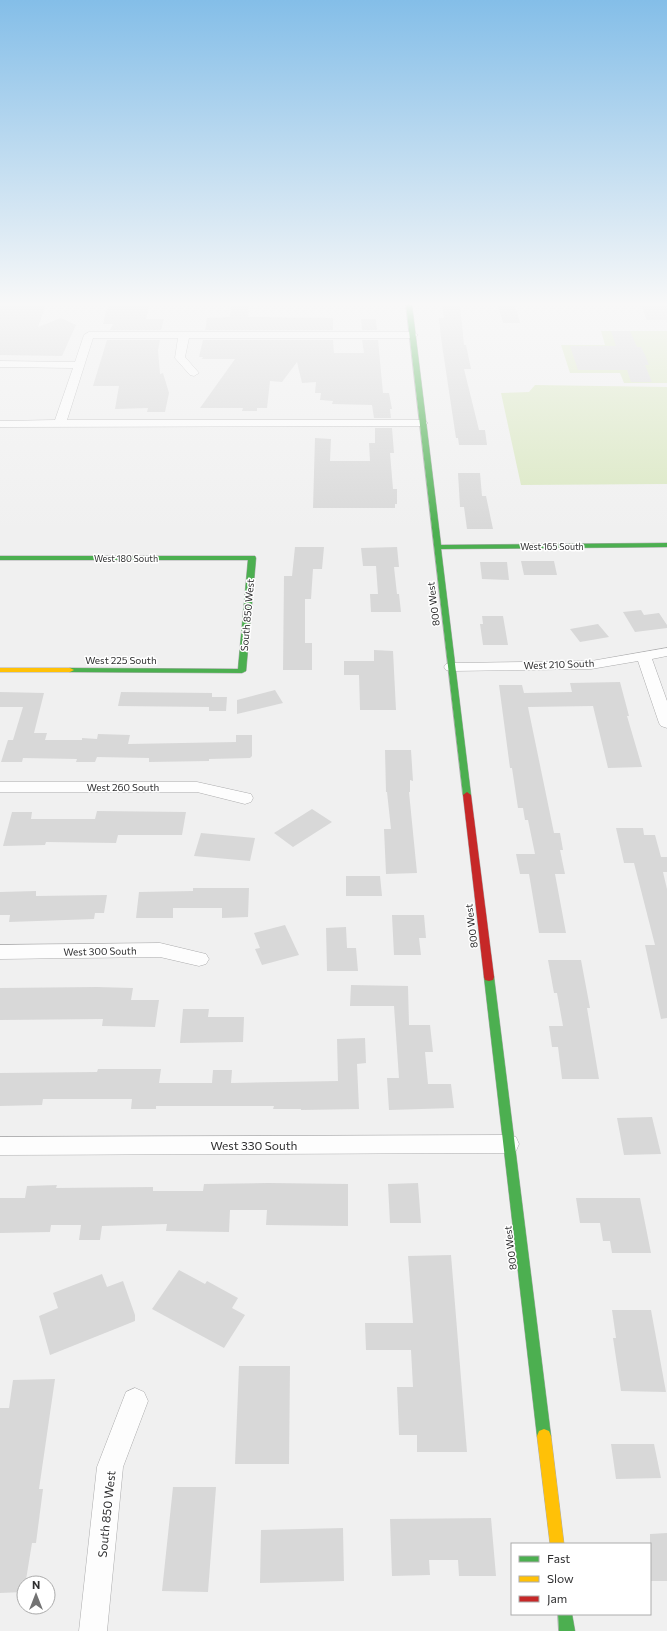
<svg xmlns="http://www.w3.org/2000/svg" width="667" height="1631" font-family="Commissioner,sans-serif">
<style>
.green{fill:#d9e7c0}
.building{fill:#d8d8d8}
.lines{fill:none;stroke-linecap:round;stroke-linejoin:round}
.street-casing{stroke:#acacad;stroke-width:1}
.fast-casing{stroke:#acacad;stroke-width:1}
.slow-casing{stroke:#acacad;stroke-width:1}
.jam-casing{stroke:#acacad;stroke-width:1}
.street{fill:#fdfdfd;fill-rule:evenodd}
.fast{fill:#4caf50;fill-rule:evenodd}
.slow{fill:#ffc107;fill-rule:evenodd}
.jam{fill:#c62828;fill-rule:evenodd}
.labels{text-anchor:middle;dominant-baseline:central;stroke-width:3;stroke-linejoin:round;paint-order:stroke}
.far-street-label{font-size:9px;fill:#2f2f30;stroke:#fff}
.street-label{font-size:10px;fill:#2f2f30;stroke:#fff}
.near-street-label{font-size:12px;fill:#2f2f30;stroke:#fff}
</style>
<rect width="100%" height="100%" fill="#f0f0f0"/>
<path class="green" d="M601,331H667V383H624L620,373H570L561,345H605Z
M535,385L667,387V484L521,485L501,393L529,392Z"/>
<path class="building" d="M0,305H46L38,327L61,318L76,325L62,356L0,355Z
M108,305H150L146,319H164L161,330H110L113,324H103Z
M231,305H249L248,317L333,318V330H205L207,318L230,317Z
M442,305H460L464,345H466L471,369H464L479,430H485L487,445H459L458,438H456L441,338L439,318H444Z
M498,305H515L520,323H503Z
M641,305H667V320H647Z
M361,319H376L377,330H362Z
M611,331H630L637,347H641L645,355L649,365H645L652,382H631L627,370H578L570,346H616Z
M107,340H160L158,350L160,374L163,373L169,393L165,412H147L148,408L115,409L119,386H93Z
M203,340H333L334,353H364L362,340H378L383,393H389L392,409H390L391,418H374L372,405L332,404L333,401L320,400L321,393H315L316,382L302,383L297,362L282,382L270,381L267,408H257V411H242L243,408H200L235,359H202L203,357H199Z
M375,428H392L394,453H390L393,489H397V504H395V508H313L315,438L331,439L330,461H370L369,443H375Z
M458,473H480L482,496H486L493,529H467L464,507H460Z
M295,547H324L322,569H313L311,599H305V643H312V670H283L284,576H292Z
M397,547L399,567H394L397,594H399L401,612H371L370,594H378L376,566H363L361,548Z
M521,561H554L557,575H524Z
M480,562H507L509,580L482,579Z
M641,610L644,615L659,613L667,625V628L635,632L623,612Z
M482,616H503L508,645H483L480,624H483Z
M598,624L609,637L580,642L570,629Z
M374,650L393,651L396,710H360L359,675H344V661H374Z
M620,682L629,716H627L642,767L608,768L593,706L528,707L554,833H560L563,850H560L565,874H555L566,933H539L529,874H520L516,854H535L528,820H525L523,808H518L512,768H510L499,685H522L524,693L572,692L570,683Z
M275,690L283,703L237,714V700Z
M0,692L44,693L34,733H47L45,740H82V738L97,739L98,734L130,735L128,744L236,742V735H252V756L250,758L209,759V761L149,762V758L97,757L95,762H76L77,759L23,758L22,762H1L8,740H13L23,707H0Z
M121,692L212,693V697H227L226,711H209V707L118,706Z
M385,750H411L413,781L410,780V792H409L417,873L386,874L384,829H391L387,792H386Z
M312,809L332,822L293,847L274,833Z
M97,811L186,812L182,835H118L116,843L46,842L45,845L3,846L12,812H32L31,819H95Z
M616,828H643L644,835H655L661,857H667V872H663L667,889V1018L661,1019L645,945H655L634,863H624Z
M201,833L255,838L250,861L194,856Z
M346,876H380L382,896H346Z
M193,888H249L248,917L222,918V908H173V918H136L139,892L193,891Z
M36,891V896L107,895L104,913H95L94,919L9,922L10,915H0V892Z
M392,915H424L426,938H419L421,955H394Z
M285,925L299,955L262,965L255,949L260,948L254,933Z
M346,927L347,948H356L358,971H327L326,928Z
M548,960H581L590,1008H587L599,1079H562L558,1047H552L549,1026H563L557,993H554Z
M351,985L408,986L409,1025H430L433,1052H425L428,1084H451L454,1108L389,1110L387,1078H399L394,1006H350Z
M97,987L133,988L131,1000H159L155,1027L102,1026L103,1019L0,1020V988Z
M183,1009H209L208,1017H244L243,1042L180,1043Z
M365,1038L366,1063L357,1064L359,1109L301,1110V1109H273L274,1106H156V1109H131L132,1099H43L42,1105L0,1106V1073L97,1072L98,1069H161L159,1083H212L213,1070H232L231,1083L338,1081L337,1039Z
M652,1117L661,1154L624,1155L617,1118Z
M268,1183L348,1184V1226L266,1225L267,1210H230L229,1232L166,1231L167,1224L102,1226L100,1240H79L81,1225H51L50,1232L0,1233V1198H25L27,1186L57,1185L56,1188L153,1187V1191H203L204,1184Z
M418,1183L421,1223H390L388,1184Z
M576,1198H640L651,1253H612L610,1241H603L600,1223H580Z
M451,1255L467,1452H417V1435H399L397,1387H413L411,1350H366L365,1323H413L408,1256Z
M179,1270L205,1284L207,1281L238,1298L232,1308L245,1315L224,1348L152,1309Z
M102,1274L107,1287L123,1281L135,1315V1321L50,1355L39,1316L58,1308L53,1293Z
M612,1310H651L666,1392L621,1391L613,1338H616Z
M239,1366H290L289,1464H235Z
M55,1379L39,1489H43L36,1543H32L24,1592L0,1593V1408H9L13,1380Z
M611,1444H654L661,1478L616,1479Z
M173,1487H216L208,1592L162,1591Z
M491,1518L496,1576H459L458,1560H429L430,1575L392,1576L390,1519Z
M343,1528L344,1581L260,1583L261,1530Z
M667,1533V1581H650V1534Z"/>
<g class="lines">
<g class="street-casing">
<path id="street" d="M89,332H413L418,335L413,338H189L185,357L199,373L194,376L190,375L175,358L178,338H93L67,420H422L428,423L422,426L0,427V421L55,420L73,368L0,367V361L75,362L84,335Z
M667,648V656L652,659L667,701V728L661,726L659,723L638,661L591,669L451,671L446,670L444,667L446,664L451,663L591,661Z
M0,782H197L251,794L253,798L251,802L245,804L197,792H0Z
M160,943L206,954L209,959L206,964L199,966L160,957L0,959V945Z
M508,1135L516,1137L519,1144L516,1151L508,1153L0,1155V1137Z
M135,1388L144,1392L148,1401L123,1467L107,1631H79L97,1467L126,1392Z"/>
</g>
<g class="fast-casing">
<path id="fast" d="M406,305H412L441,545L667,543V547L441,549L471,795L467,798L463,795Z
M0,556H255L256,558L246,671L242,673L70,672L66,670L70,668L238,669L248,560H0Z
M489,973L493,974L494,977L551,1436L549,1441L544,1443L539,1441L537,1436L484,977L485,974Z
M558,1614H572L575,1631H559Z"/>
</g>
<g class="slow-casing">
<path id="slow" d="M0,668H70L74,670L70,672H0Z
M544,1429L549,1431L551,1436L564,1544H550L537,1436L539,1431Z"/>
</g>
<g class="jam-casing">
<path id="jam" d="M467,792L471,795L494,977L493,980L489,981L485,980L484,977L463,795Z"/>
</g>
<use href="#street" class="street"/>
<use href="#fast" class="fast"/>
<use href="#slow" class="slow"/>
<use href="#jam" class="jam"/>
</g>
<linearGradient id="sky" x2="0" y2="1"><stop stop-color="#84bee8"/><stop offset="0.57" stop-color="#f8f8f8"/><stop offset="1" stop-color="#f8f8f8" stop-opacity="0"/></linearGradient>
<rect width="667" height="533" fill="url(#sky)"/>
<g class="labels">
<g class="far-street-label">
<text x="552" y="546">West 165 South</text>
<text x="126" y="558">West 180 South</text>
</g>
<g class="street-label">
<text transform="translate(433 604) rotate(-97)">800 West</text>
<text transform="translate(247 615) rotate(-85)">South 850 West</text>
<text x="121" y="660">West 225 South</text>
<text transform="translate(559 664) rotate(-2)">West 210 South</text>
<text x="123" y="787">West 260 South</text>
<text transform="translate(471 926) rotate(-97)">800 West</text>
<text transform="translate(100 951) rotate(-1)">West 300 South</text>
<text transform="translate(510 1248) rotate(-97)">800 West</text>
</g>
<g class="near-street-label">
<text x="254" y="1145">West 330 South</text>
<text transform="translate(106 1514) rotate(-84)">South 850 West</text>
</g>
</g>
<rect x="511" y="1543" width="140" height="72" fill="#ffffff" stroke="#acacac"/>
<rect x="519" y="1556" width="20" height="6" fill="#4caf50" stroke="#acacac"/>
<text x="547" y="1563" font-size="12" fill="#2f2f30">Fast</text>
<rect x="519" y="1576" width="20" height="6" fill="#ffc107" stroke="#acacac"/>
<text x="547" y="1583" font-size="12" fill="#2f2f30">Slow</text>
<rect x="519" y="1596" width="20" height="6" fill="#c62828" stroke="#acacac"/>
<text x="547" y="1603" font-size="12" fill="#2f2f30">Jam</text>
<g transform="translate(36 1595)"><circle r="19" fill="#ffffff" stroke="#acacac"/>
<path d="M0-3L7 15L0 10L-7 15Z" fill="#737373"/>
<text y="-6" font-size="11" font-weight="bold" text-anchor="middle" fill="#2f2f30">N</text>
</g>
</svg>
